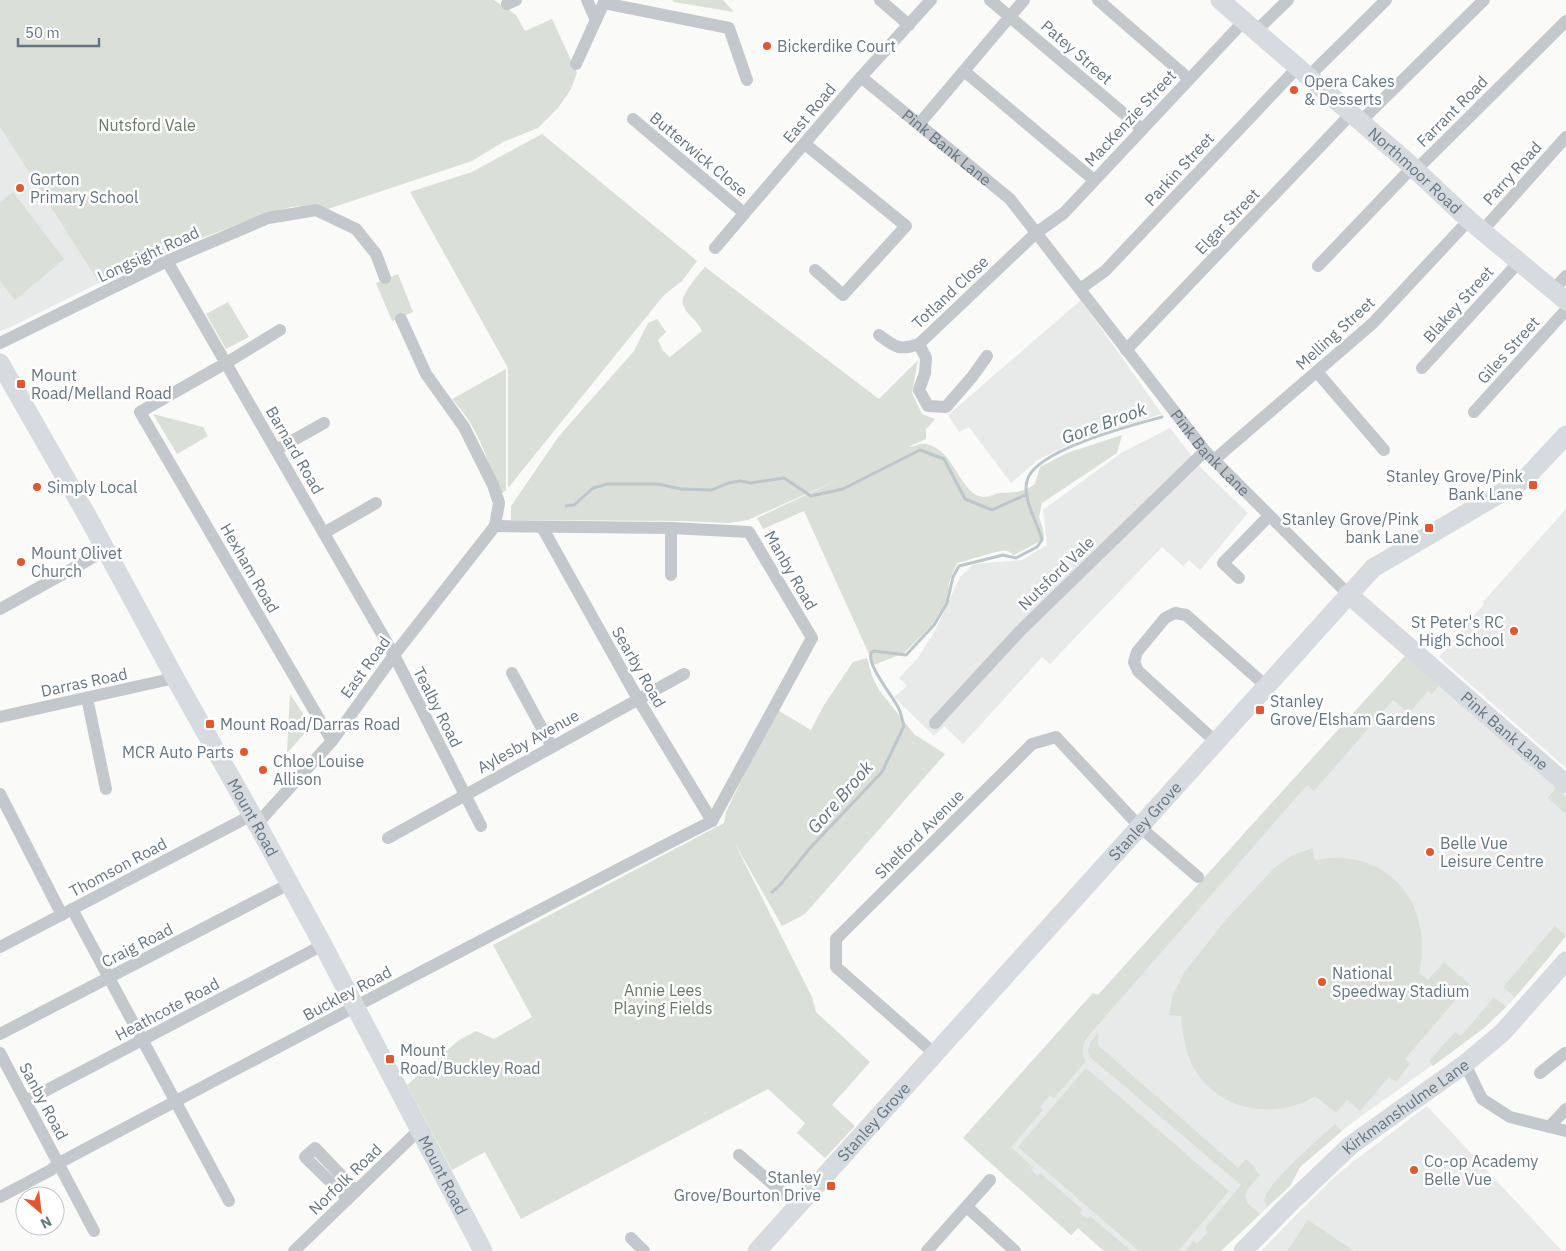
<svg xmlns="http://www.w3.org/2000/svg" width="1566" height="1251" font-family="'IBM Plex Sans',sans-serif">
<style>
.built{fill:#e8e9e9}
.green{fill:#dadfd7}
.lines{fill:none;stroke-linecap:round;stroke-linejoin:round}
.stream{stroke:#bbc7cb;stroke-width:3}
.street{stroke:#c3c8cc;stroke-width:12}
.secondary{stroke:#d6dbdf;stroke-width:19}
.poi-dot{fill:#e4572e;stroke:#fff;stroke-width:2}
.labels{text-anchor:middle;dominant-baseline:central;stroke-width:5;stroke-linejoin:round;paint-order:stroke}
.poi-label{font-size:16px;fill:#657683;stroke:#fff;text-anchor:start}
.street-label{font-size:16px;fill:#657683;stroke:#fff}
.park-label{font-size:16px;fill:#687a64;stroke:#fff}
.water-label{font-size:18px;font-style:italic;fill:#60757c;stroke:#fff}
</style>
<rect width="100%" height="100%" fill="#fafaf8"/>
<path class="built" d="M0,127L99,283L5,330L0,331Z
M1081,300L1162,414L1078,440L1038,460L1011,483L969,427L959,432L948,415Z
M1170,428L1202,469L1248,513L1200,570L1189,560L1183,566L1162,547L1050,664L1042,657L963,744L944,726L934,736L894,697L907,686L899,678L917,659L935,631L960,577L974,564L1022,560L1047,545L1043,510L1121,453Z
M1566,509V768L1439,657L1484,604L1483,602Z
M1405,656L1566,796V935L1546,961L1512,1001L1484,1028L1349,1125L1328,1142L1300,1167L1290,1186L1221,1251H1104L1078,1228L1071,1235L963,1138L1093,993L1098,995Z
M1427,1106L1562,1251H1261L1331,1180L1354,1161Z"/>
<path class="green" d="M0,0H494L516,15L525,31L552,19L577,73L571,89L558,108L538,128L503,142L472,161L325,210L310,205L291,207L261,215L187,244L99,283L0,127Z
M672,0H723L734,12L674,2Z
M542,134L697,261L682,281L664,295L508,488V368L410,192L472,172Z
M13,192L64,259L15,300L0,281V203Z
M705,267L879,399L918,360L912,393L922,414L935,419L926,429V439L908,447C914,447 921,443 926,444C955,449 960,496 984,497C989,497 994,494 999,493C1015,492 1020,494 1035,484L1040,467L1067,453L1122,435L1117,453L1042,503L1039,517L1043,529L1044,539L1014,555C1012,554 1009,551 1007,551C999,549 968,561 957,563L949,582L948,599L931,626L904,653L874,665L804,511L763,529L757,518L844,477L748,520L728,523L682,521L511,520V506L559,436L634,351L648,323L657,319L666,332L658,340L663,351L670,357L702,331C698,321 687,315 683,305C679,296 699,274 705,267Z
M398,274L413,312L392,321L376,283Z
M228,302L249,337L226,349L206,314Z
M506,369V490L499,496C488,459 479,428 452,399Z
M153,414L203,427L208,436L177,454Z
M1405,656L1439,685L1432,694L1428,691L1409,713L1393,700L1314,791L1307,785L1090,1034C1083,1043 1079,1051 1086,1061L1054,1098L1050,1095L1040,1107L1043,1110L1011,1147L1033,1167L1031,1170L1038,1176L1040,1173L1082,1209L1080,1213L1087,1219L1090,1216L1131,1251H1104L1078,1228L1071,1235L963,1138L1093,993L1098,995Z
M867,658L872,676L879,690L914,734L945,754L805,914L782,926L734,842L812,997L816,1012L870,1062L832,1105L855,1126L825,1158L797,1133L805,1123L768,1089L521,1219L485,1152L452,1170L407,1085L459,1040L476,1031L494,1039L532,1017L493,945L724,823L726,812L776,709L811,730L824,705L853,662Z
M290,694L311,726L287,753Z
M1556,788L1566,796V814L1548,798Z
M1312,848L1315,860C1324,859 1333,857 1342,858C1403,862 1432,917 1419,973L1428,980L1444,962L1469,984L1405,1059L1410,1064L1396,1082L1389,1077L1360,1111L1347,1100L1336,1113L1315,1096C1275,1121 1218,1111 1194,1068C1185,1052 1183,1034 1181,1016L1169,1015L1173,995L1184,973L1224,922L1274,868L1291,856Z
M1555,926L1566,936L1546,961L1515,997L1503,987Z
M1494,997L1506,1007L1484,1028L1433,1066L1429,1061L1455,1032L1461,1036Z
M1097,1034L1099,1037L1097,1042L1100,1047L1238,1168L1246,1159L1256,1168L1255,1170L1260,1175L1247,1190L1245,1197L1248,1204L1260,1214L1221,1251H1185L1193,1241L1197,1244L1208,1232L1205,1228L1241,1185L1090,1057C1085,1047 1091,1042 1097,1034Z
M1086,1068L1229,1191L1178,1251H1139L1018,1147Z
M1335,1124L1342,1131L1300,1167L1290,1186L1267,1207L1264,1200C1269,1181 1318,1140 1335,1124Z
M1308,1220L1354,1251H1287Z"/>
<g class="lines">
<path class="stream" d="M566,506L574,505L593,488L607,484H658L681,489L712,490L728,483L740,481L751,483L784,478L811,496L843,489L920,450L944,459L965,499L992,510L1027,494
M772,892L780,885L810,848L882,772L904,726C902,720 901,712 898,707C891,694 867,665 871,653L874,651L906,655L934,625L947,603L953,577L959,566L1003,555L1016,558L1037,547L1042,540C1038,524 1022,498 1027,481C1034,450 1133,425 1162,417"/>
<g class="street">
<path d="M587,0L596,20"/>
<path d="M880,0L909,25"/>
<path d="M990,0L1142,129"/>
<path d="M1098,0L1189,79"/>
<path d="M604,3L729,28L747,80"/>
<path d="M507,4L516,0"/>
<path d="M1256,31L1288,0"/>
<path d="M576,64L605,0"/>
<path d="M964,71L1094,180"/>
<path id="s1" d="M861,77L1010,199L1205,451L1348,594"/>
<path d="M1308,77L1386,0"/>
<path d="M633,119L744,213"/>
<path d="M1360,122L1484,0"/>
<path d="M919,124L1024,0"/>
<path d="M805,144L906,226L843,295L815,270"/>
<path d="M1482,231L1566,137"/>
<path d="M715,248L861,77L931,0"/>
<path d="M167,261L394,655L481,826"/>
<path d="M1318,266L1405,175L1421,165L1566,21"/>
<path d="M1080,289L1105,271L1298,67"/>
<path d="M1553,290L1566,276"/>
<path d="M401,319L426,374L464,427L493,485L499,503L495,526"/>
<path d="M280,330L226,363L140,412L332,741"/>
<path d="M879,335C895,347 899,351 919,344L1036,233L1064,213L1244,21"/>
<path d="M0,343L167,261L268,218L316,210L356,229L376,254L385,278"/>
<path d="M919,344L926,358L925,373L919,390L928,406L946,407L972,377L987,356"/>
<path d="M1126,350L1351,114"/>
<path d="M1422,368L1519,262"/>
<path d="M1317,372L1384,450"/>
<path d="M1474,412L1566,310"/>
<path d="M276,450L324,423"/>
<path d="M1214,460L1373,323L1469,220"/>
<path d="M495,526L671,528L749,532L812,638L712,821"/>
<path d="M542,527L638,699L712,821"/>
<path d="M671,528V575"/>
<path d="M324,533L376,503"/>
<path d="M1239,578L1223,563L1269,516"/>
<path d="M0,609L106,550"/>
<path d="M512,673L552,747"/>
<path d="M87,698L106,789"/>
<path d="M0,717L175,678"/>
<path d="M935,723L1020,631L1205,451"/>
<path d="M1216,742L1138,671L1134,662L1137,652L1165,618L1175,613L1186,615L1266,686"/>
<path d="M0,794L62,915"/>
<path d="M257,824L332,741L394,655L495,526"/>
<path d="M388,838L684,674"/>
<path d="M72,909L229,1201"/>
<path d="M0,947L252,815"/>
<path d="M0,1034L289,884"/>
<path d="M0,1053L94,1231"/>
<path d="M935,1054L836,967V939L1032,744L1056,737L1140,827L1198,877"/>
<path d="M1465,1064L1482,1099L1510,1117L1566,1131"/>
<path d="M1540,1073L1565,1053L1566,1054"/>
<path d="M26,1101L323,945"/>
<path d="M1549,1127L1566,1109"/>
<path d="M739,1155L798,1206"/>
<path d="M0,1197L51,1170L59,1163C276,1048 493,933 712,821"/>
<path d="M348,1199L305,1157L315,1148L356,1191"/>
<path d="M967,1207L1015,1251"/>
<path d="M631,1238L644,1251"/>
<path d="M294,1251L419,1130"/>
<path d="M927,1251L990,1180"/>
</g>
<g class="secondary">
<path id="s2" d="M1220,0L1405,160L1469,220L1566,301"/>
<path id="s3" d="M0,363L89,519L175,678L257,824L323,945L483,1251"/>
<path id="s4" d="M1348,594L1566,784"/>
<path id="s5" d="M757,1251L1373,568L1525,479L1566,435"/>
<path id="s6" d="M1243,1251L1290,1203L1351,1145L1465,1064L1503,1032L1566,961"/>
</g>
</g>
<g class="poi-dot">
<circle cx="767" cy="46" r="5"/>
<circle cx="1294" cy="90" r="5"/>
<circle cx="20" cy="188" r="5"/>
<rect x="16" y="379" width="10" height="10" rx="2.5"/>
<rect x="1528" y="480" width="10" height="10" rx="2.5"/>
<circle cx="37" cy="487" r="5"/>
<rect x="1424" y="523" width="10" height="10" rx="2.5"/>
<circle cx="21" cy="562" r="5"/>
<circle cx="1514" cy="631" r="5"/>
<rect x="1255" y="705" width="10" height="10" rx="2.5"/>
<rect x="205" y="719" width="10" height="10" rx="2.5"/>
<circle cx="244" cy="752" r="5"/>
<circle cx="263" cy="770" r="5"/>
<circle cx="1430" cy="852" r="5"/>
<circle cx="1322" cy="982" r="5"/>
<rect x="385" y="1054" width="10" height="10" rx="2.5"/>
<circle cx="1414" cy="1170" r="5"/>
<rect x="826" y="1181" width="10" height="10" rx="2.5"/>
</g>
<g class="labels">
<g class="poi-label">
<text x="777" y="46">Bickerdike Court</text>
<text x="1304" y="81">Opera Cakes<tspan x="1304" dy="18">&amp; Desserts</tspan></text>
<text x="30" y="179">Gorton<tspan x="30" dy="18">Primary School</tspan></text>
<text x="31" y="375">Mount<tspan x="31" dy="18">Road/Melland Road</tspan></text>
<text x="1523" y="476" text-anchor="end">Stanley Grove/Pink<tspan x="1523" dy="18">Bank Lane</tspan></text>
<text x="47" y="487">Simply Local</text>
<text x="1419" y="519" text-anchor="end">Stanley Grove/Pink<tspan x="1419" dy="18">bank Lane</tspan></text>
<text x="31" y="553">Mount Olivet<tspan x="31" dy="18">Church</tspan></text>
<text x="1504" y="622" text-anchor="end">St Peter's RC<tspan x="1504" dy="18">High School</tspan></text>
<text x="1270" y="701">Stanley<tspan x="1270" dy="18">Grove/Elsham Gardens</tspan></text>
<text x="220" y="724">Mount Road/Darras Road</text>
<text x="234" y="752" text-anchor="end">MCR Auto Parts</text>
<text x="273" y="761">Chloe Louise<tspan x="273" dy="18">Allison</tspan></text>
<text x="1440" y="843">Belle Vue<tspan x="1440" dy="18">Leisure Centre</tspan></text>
<text x="1332" y="973">National<tspan x="1332" dy="18">Speedway Stadium</tspan></text>
<text x="400" y="1050">Mount<tspan x="400" dy="18">Road/Buckley Road</tspan></text>
<text x="1424" y="1161">Co-op Academy<tspan x="1424" dy="18">Belle Vue</tspan></text>
<text x="821" y="1177" text-anchor="end">Stanley<tspan x="821" dy="18">Grove/Bourton Drive</tspan></text>
</g>
<g class="street-label">
<text transform="translate(1077 52) rotate(41)">Patey Street</text>
<text transform="translate(1452 111) rotate(-45)">Farrant Road</text>
<text transform="translate(809 113) rotate(-50)">East Road</text>
<text transform="translate(1130 118) rotate(-47)">MacKenzie Street</text>
<text stroke="none"><textPath href="#s1" startOffset="111">Pink Bank Lane</textPath></text>
<text transform="translate(699 154) rotate(40)">Butterwick Close</text>
<text transform="translate(1179 169) rotate(-47)">Parkin Street</text>
<text stroke="none"><textPath href="#s2" startOffset="259">Northmoor Road</textPath></text>
<text transform="translate(1512 173) rotate(-48)">Parry Road</text>
<text transform="translate(1227 221) rotate(-46)">Elgar Street</text>
<text transform="translate(148 254) rotate(-25)">Longsight Road</text>
<text transform="translate(950 292) rotate(-43)">Totland Close</text>
<text transform="translate(1458 304) rotate(-48)">Blakey Street</text>
<text transform="translate(1335 333) rotate(-42)">Melling Street</text>
<text transform="translate(1508 350) rotate(-48)">Giles Street</text>
<text transform="translate(295 450) rotate(60)">Barnard Road</text>
<text stroke="none"><textPath href="#s1" startOffset="516">Pink Bank Lane</textPath></text>
<text transform="translate(250 568) rotate(60)">Hexham Road</text>
<text transform="translate(791 570) rotate(60)">Manby Road</text>
<text transform="translate(1056 573) rotate(-44)">Nutsford Vale</text>
<text transform="translate(365 667) rotate(-54)">East Road</text>
<text transform="translate(639 667) rotate(60)">Searby Road</text>
<text transform="translate(84 682) rotate(-12)">Darras Road</text>
<text transform="translate(438 707) rotate(63)">Tealby Road</text>
<text stroke="none"><textPath href="#s4" startOffset="208">Pink Bank Lane</textPath></text>
<text transform="translate(528 741) rotate(-29)">Aylesby Avenue</text>
<text stroke="none"><textPath href="#s3" startOffset="520">Mount Road</textPath></text>
<text stroke="none"><textPath href="#s5" startOffset="579">Stanley Grove</textPath></text>
<text transform="translate(919 834) rotate(-45)">Shelford Avenue</text>
<text transform="translate(118 867) rotate(-28)">Thomson Road</text>
<text transform="translate(137 945) rotate(-27)">Craig Road</text>
<text transform="translate(347 993) rotate(-28)">Buckley Road</text>
<text transform="translate(167 1009) rotate(-28)">Heathcote Road</text>
<text transform="translate(44 1101) rotate(62)">Sanby Road</text>
<text stroke="none"><textPath href="#s6" startOffset="218">Kirkmanshulme Lane</textPath></text>
<text stroke="none"><textPath href="#s5" startOffset="174">Stanley Grove</textPath></text>
<text stroke="none"><textPath href="#s3" startOffset="925">Mount Road</textPath></text>
<text transform="translate(345 1179) rotate(-44)">Norfolk Road</text>
</g>
<g class="park-label">
<text x="147" y="125">Nutsford Vale</text>
<text x="663" y="990">Annie Lees<tspan x="663" dy="18">Playing Fields</tspan></text>
</g>
<g class="water-label">
<text transform="translate(1104 423) rotate(-20)">Gore Brook</text>
<text transform="translate(840 797) rotate(-49)">Gore Brook</text>
</g>
</g>
<g transform="translate(40 1211) rotate(152)"><circle r="24" fill="#ffffff" stroke="#c1c8cd"/>
<path d="M0-4L9 19L0 12L-9 19Z" fill="#e4572e"/>
<text y="-8" font-size="14" font-weight="bold" text-anchor="middle" fill="#657683">N</text>
</g>
<path d="M18 38v8h81v-8" fill="none" stroke="#657683" stroke-width="2.5"/>
<text x="25" y="38" font-size="15" fill="#657683" stroke="#ffffff" stroke-width="4" paint-order="stroke">50 m</text>
</svg>
